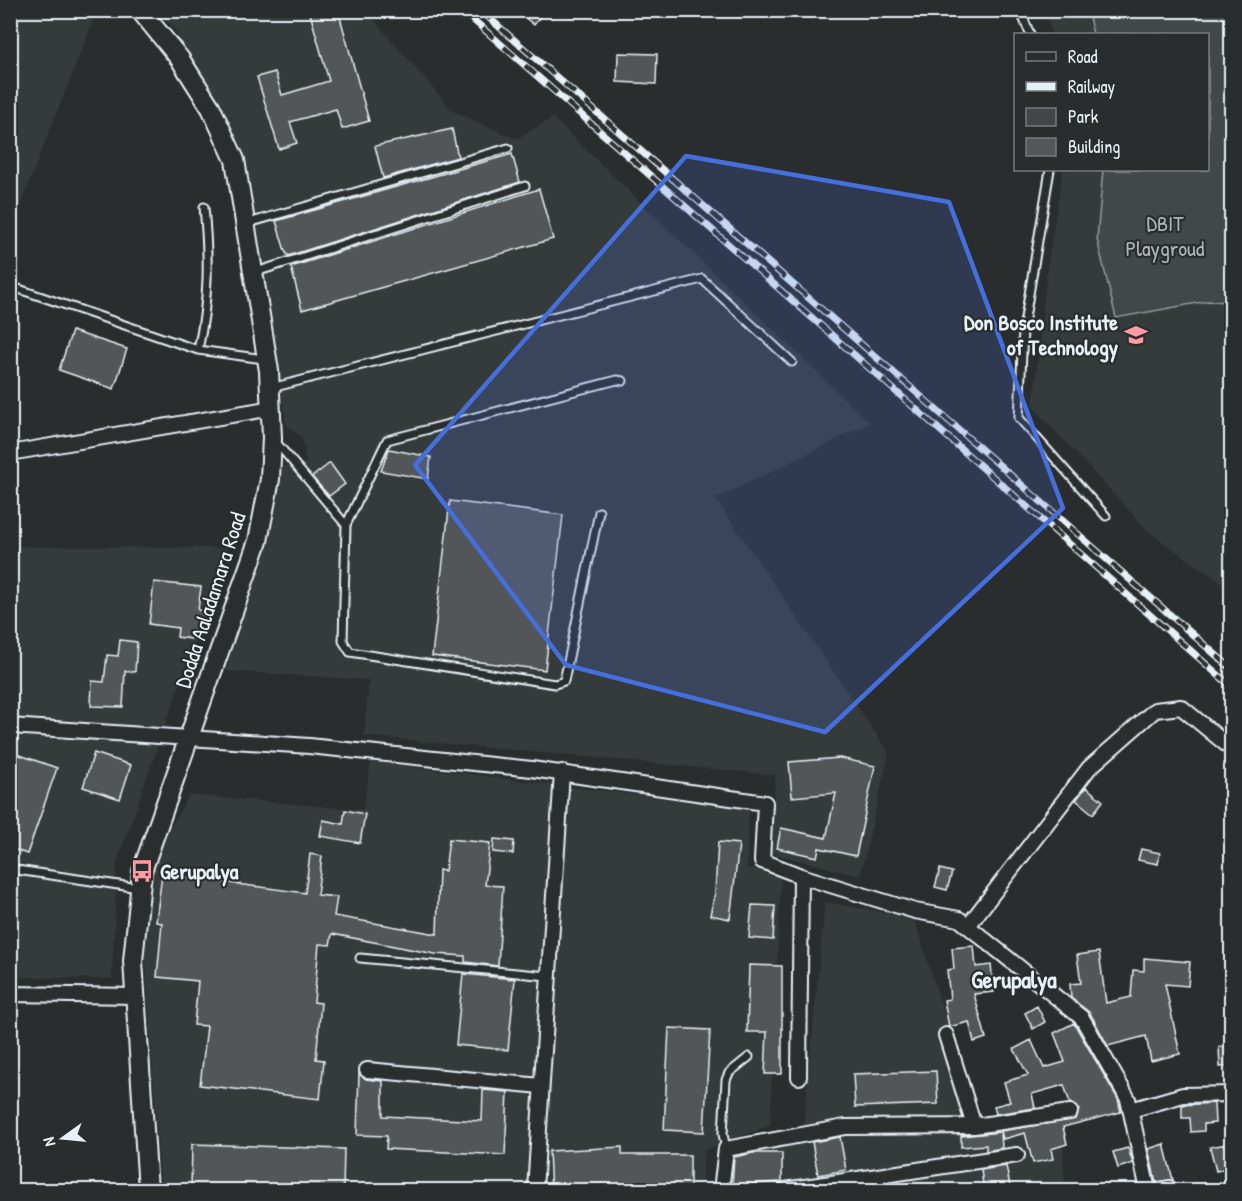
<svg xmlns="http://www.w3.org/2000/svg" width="1242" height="1201" font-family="'Patrick Hand',sans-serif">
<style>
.built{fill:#363a3b}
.green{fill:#424648;stroke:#959ca0;stroke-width:1.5}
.building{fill:#535759;stroke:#e8f1f8;stroke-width:1.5}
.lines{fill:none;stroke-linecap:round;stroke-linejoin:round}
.service-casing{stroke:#e8f1f8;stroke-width:11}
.minor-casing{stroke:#e8f1f8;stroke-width:18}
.secondary-casing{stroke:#e8f1f8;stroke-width:22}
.service{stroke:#2a2d2e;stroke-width:7}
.minor{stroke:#2a2d2e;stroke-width:14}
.secondary{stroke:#2a2d2e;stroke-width:18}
.rail-casing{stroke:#e8f1f8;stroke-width:7}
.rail{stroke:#2a2d2e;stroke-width:4.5;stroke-dasharray:14;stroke-linecap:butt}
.marked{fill:#466fde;fill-opacity:0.2;stroke:#466fde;stroke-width:4.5;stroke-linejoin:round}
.labels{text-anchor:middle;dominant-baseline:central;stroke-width:4.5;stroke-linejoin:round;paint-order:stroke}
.park-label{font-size:22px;fill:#aeb5ba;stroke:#2a2d2e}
.poi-label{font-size:22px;font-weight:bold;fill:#e8f1f8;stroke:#2a2d2e;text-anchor:end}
.street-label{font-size:22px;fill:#e8f1f8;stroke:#2a2d2e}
.neighbourhood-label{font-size:24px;font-weight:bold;fill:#e8f1f8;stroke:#2a2d2e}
</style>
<rect width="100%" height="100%" fill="#2a2d2e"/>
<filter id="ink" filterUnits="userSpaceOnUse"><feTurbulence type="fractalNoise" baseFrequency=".0167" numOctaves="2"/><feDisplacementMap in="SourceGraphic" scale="12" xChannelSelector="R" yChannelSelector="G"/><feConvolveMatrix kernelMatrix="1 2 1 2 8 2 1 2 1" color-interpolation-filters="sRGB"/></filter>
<g filter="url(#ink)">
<path class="built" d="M11,10L97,11L11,228L10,11Z
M159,11H366L453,111L516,139L553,118L870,423L716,499L889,753L860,876L771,853L775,775L364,736L369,680L226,671L284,466L306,463L302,437L286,424L249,172L175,30Z
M1046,11H1231V589L1149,532L1033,407L1048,262L1063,170H1208V34H1052Z
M11,546L228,548L117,862L112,979L11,977Z
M371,762L749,809L747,868L781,873L770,1125L704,1151L701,1190H161L145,953L154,856L189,795L363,810Z
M825,902L914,918L984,1140L1062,1125L1065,1190H734L736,1157L803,1133Z"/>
<path class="green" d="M1100,10L1231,11V302L1208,301L1116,318L1097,239L1103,170H1208V34H1093L1088,13Z"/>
<path class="building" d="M309,10H338L369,121L342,129L336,109L290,122L297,143L279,149L257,77L275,72L282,95L329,81Z
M516,10H545L534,25Z
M618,53L657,54L656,84L617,82Z
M452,129L458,157L383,178L375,146Z
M512,154L520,182L288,256L285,251L276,221Z
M539,189L553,239L302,310L291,267Z
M72,331L127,349L114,389L59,370Z
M389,449L431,457L428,479L381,471Z
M330,463L345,484L329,496L312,477Z
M450,501L563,515L545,670L432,656Z
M154,582L201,587L198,610L203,611L200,632L192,631L191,639L177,637L178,628L149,624Z
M120,640L137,642L135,672L125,671L123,707L91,706L92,681L104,682L107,655L118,656Z
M94,753L131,765L120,799L83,787Z
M17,754L57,768L27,854L10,848V771Z
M840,758L875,766L856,856L819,848L817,857L777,848L781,828L826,838L836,793L792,797L789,762Z
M1086,787L1103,801L1093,814L1076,800Z
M345,810L365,814L360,843L320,836L323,820L343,824Z
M449,839L490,843L485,885L503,886L498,966L465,962V956L435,954L332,934L330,945L319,944L314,1002L321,1003L316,1059L324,1060L320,1099L200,1085L207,1026L194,1025L198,981L157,977L162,923L156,922L162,874L305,893L310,854L322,856L317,895L337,897L334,916L437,934L439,870L445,871Z
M494,839L514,841L513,854L493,852Z
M718,842L739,844L730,919L710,915L715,893Z
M1141,849L1160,853L1158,864L1138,860Z
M940,869L952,872L947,890L935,887Z
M752,905L775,906L773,940L749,938Z
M974,946L976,967L991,965L994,992L974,994L986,1038L974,1042L969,1022L949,1027L944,1000L950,999L947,970L954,969L952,948Z
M1099,952L1106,1003L1131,997L1133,970L1144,971V958L1190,962L1188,986L1165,984L1180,1054L1151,1061L1146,1036L1108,1046L1090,1013L1071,998L1070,984L1081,983L1077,955Z
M749,965L782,966V1074H765L767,1032H747Z
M463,974L515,979L508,1050L456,1045Z
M1037,1006L1045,1022L1033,1029L1025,1013Z
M1074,1023L1118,1099L1121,1112L1063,1127L1067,1144L1051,1149L1053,1159L1033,1163L1025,1133L1003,1139L1001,1131L1075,1119L1079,1110L1070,1103L1064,1085L1032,1094L1035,1108L996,1114L994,1106L1010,1102L1004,1082L1028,1075L1014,1049L1031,1040L1044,1068L1065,1062L1054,1033Z
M669,1028L710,1030L704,1132L664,1130Z
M1219,1047H1232V1066L1220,1067Z
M936,1071L938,1104L855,1107L853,1074Z
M359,1073L366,1079L383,1081V1116L482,1121L483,1090L508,1092L505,1155L386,1149L387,1136L357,1135Z
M1214,1103L1215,1123L1204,1124V1131L1191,1132L1190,1118H1182V1105Z
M1001,1132L1002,1148L986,1151V1145L961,1147V1136Z
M840,1137L846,1170L818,1175L812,1142Z
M1232,1143V1167L1216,1171L1210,1147Z
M192,1144L344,1149L343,1191H191Z
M1164,1144L1173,1180L1156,1182L1148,1149Z
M622,1147V1155H690V1191H551L549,1151Z
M1128,1148L1133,1163L1118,1168L1113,1152Z
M753,1153H782V1182L732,1185L734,1157Z
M1006,1166L1011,1191H984L981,1170Z"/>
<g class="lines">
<g class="service-casing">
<path id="service" d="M1020,10L1030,34
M1044,11L1045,10
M1050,170L1023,330L1019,418L1106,516
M245,224L508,148
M256,272L525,186
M10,286L198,350L264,359
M198,350C209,300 209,259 204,207
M271,388L702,279L792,362
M275,441L346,525L343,641L350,652L555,684L564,681L599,512
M346,525L387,440L617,380L623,381
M10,869L139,888
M360,958L548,976
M726,1149L723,1134L726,1080L729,1073L749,1057"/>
</g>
<g class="minor-casing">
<path id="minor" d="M10,453L272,408
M10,726L309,746L532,769L765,803L762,861L801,876L915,911L959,919L1082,1018L1128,1099L1148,1190
M968,926L1089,768L1155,710L1181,707L1232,749
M10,994L135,996
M946,1035L974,1126
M367,1070L541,1086
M799,1077L801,876
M1131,1110L1183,1095L1232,1094
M535,1190L562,772
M721,1190L726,1149L845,1127L974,1126L1070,1112
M785,1190L1017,1155
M1160,1190L1169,1188"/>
</g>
<g class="secondary-casing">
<path id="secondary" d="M140,10L180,59L211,108L235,160L269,371L272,438L270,479L258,541L142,871L133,961L148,1190"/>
</g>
<use href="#service" class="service"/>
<use href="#minor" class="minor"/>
<use href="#secondary" class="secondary"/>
<g class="rail-casing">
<path id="rail" d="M462,10L1232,687
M480,10L1232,669"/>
</g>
<use href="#rail" class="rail"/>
</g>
</g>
<path class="marked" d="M686,156L949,202L1063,508L825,732L566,665L415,465Z"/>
<defs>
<g id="university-bare" transform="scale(1.8)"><path d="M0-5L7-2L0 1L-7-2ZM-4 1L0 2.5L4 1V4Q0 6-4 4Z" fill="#ff9aa2" stroke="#2a2d2e" stroke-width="2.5" paint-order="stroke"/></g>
<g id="bus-bare" transform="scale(1.8)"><path d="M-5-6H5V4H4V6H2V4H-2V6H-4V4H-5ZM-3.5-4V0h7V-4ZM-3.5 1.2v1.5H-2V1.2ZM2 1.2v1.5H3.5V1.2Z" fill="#ff9aa2" stroke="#2a2d2e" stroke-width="2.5" paint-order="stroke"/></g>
</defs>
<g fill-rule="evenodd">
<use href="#university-bare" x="1136" y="335"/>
<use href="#bus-bare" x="142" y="871"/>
</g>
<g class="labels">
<g class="park-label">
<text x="1165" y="223">DBIT<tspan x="1165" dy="25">Playgroud</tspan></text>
</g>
<g class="poi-label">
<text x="1118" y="322">Don Bosco Institute<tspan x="1118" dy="25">of Technology</tspan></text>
<text x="160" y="871" text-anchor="start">Gerupalya</text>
</g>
<g class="street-label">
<text transform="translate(210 600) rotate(-72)">Dodda Aaladamara Road</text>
</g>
<g class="neighbourhood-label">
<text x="1014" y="979">Gerupalya</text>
</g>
</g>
<rect width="1242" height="1201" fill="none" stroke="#2a2d2e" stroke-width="36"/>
<rect x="18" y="18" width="1206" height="1165" fill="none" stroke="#e8f1f8" stroke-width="2" filter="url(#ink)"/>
<rect x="1014" y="33" width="195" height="138" fill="#2a2d2e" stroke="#767b7f" stroke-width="1.5"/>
<rect x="1026" y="52" width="30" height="9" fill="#2a2d2e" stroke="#767b7f" stroke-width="1.5"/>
<text x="1068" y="63" font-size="18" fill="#e8f1f8">Road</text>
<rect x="1026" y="82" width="30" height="9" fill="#e8f1f8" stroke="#767b7f" stroke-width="1.5"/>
<text x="1068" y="93" font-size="18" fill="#e8f1f8">Railway</text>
<rect x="1026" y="108" width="30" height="18" fill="#424648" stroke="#767b7f" stroke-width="1.5"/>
<text x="1068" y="123" font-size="18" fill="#e8f1f8">Park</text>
<rect x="1026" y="138" width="30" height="18" fill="#535759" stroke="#767b7f" stroke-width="1.5"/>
<text x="1068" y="153" font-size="18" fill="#e8f1f8">Building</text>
<g transform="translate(63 1138) rotate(255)" stroke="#2a2d2e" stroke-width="4.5" paint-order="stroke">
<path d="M0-4.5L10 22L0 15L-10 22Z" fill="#e8f1f8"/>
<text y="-9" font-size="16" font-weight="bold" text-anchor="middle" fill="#e8f1f8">N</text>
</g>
</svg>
